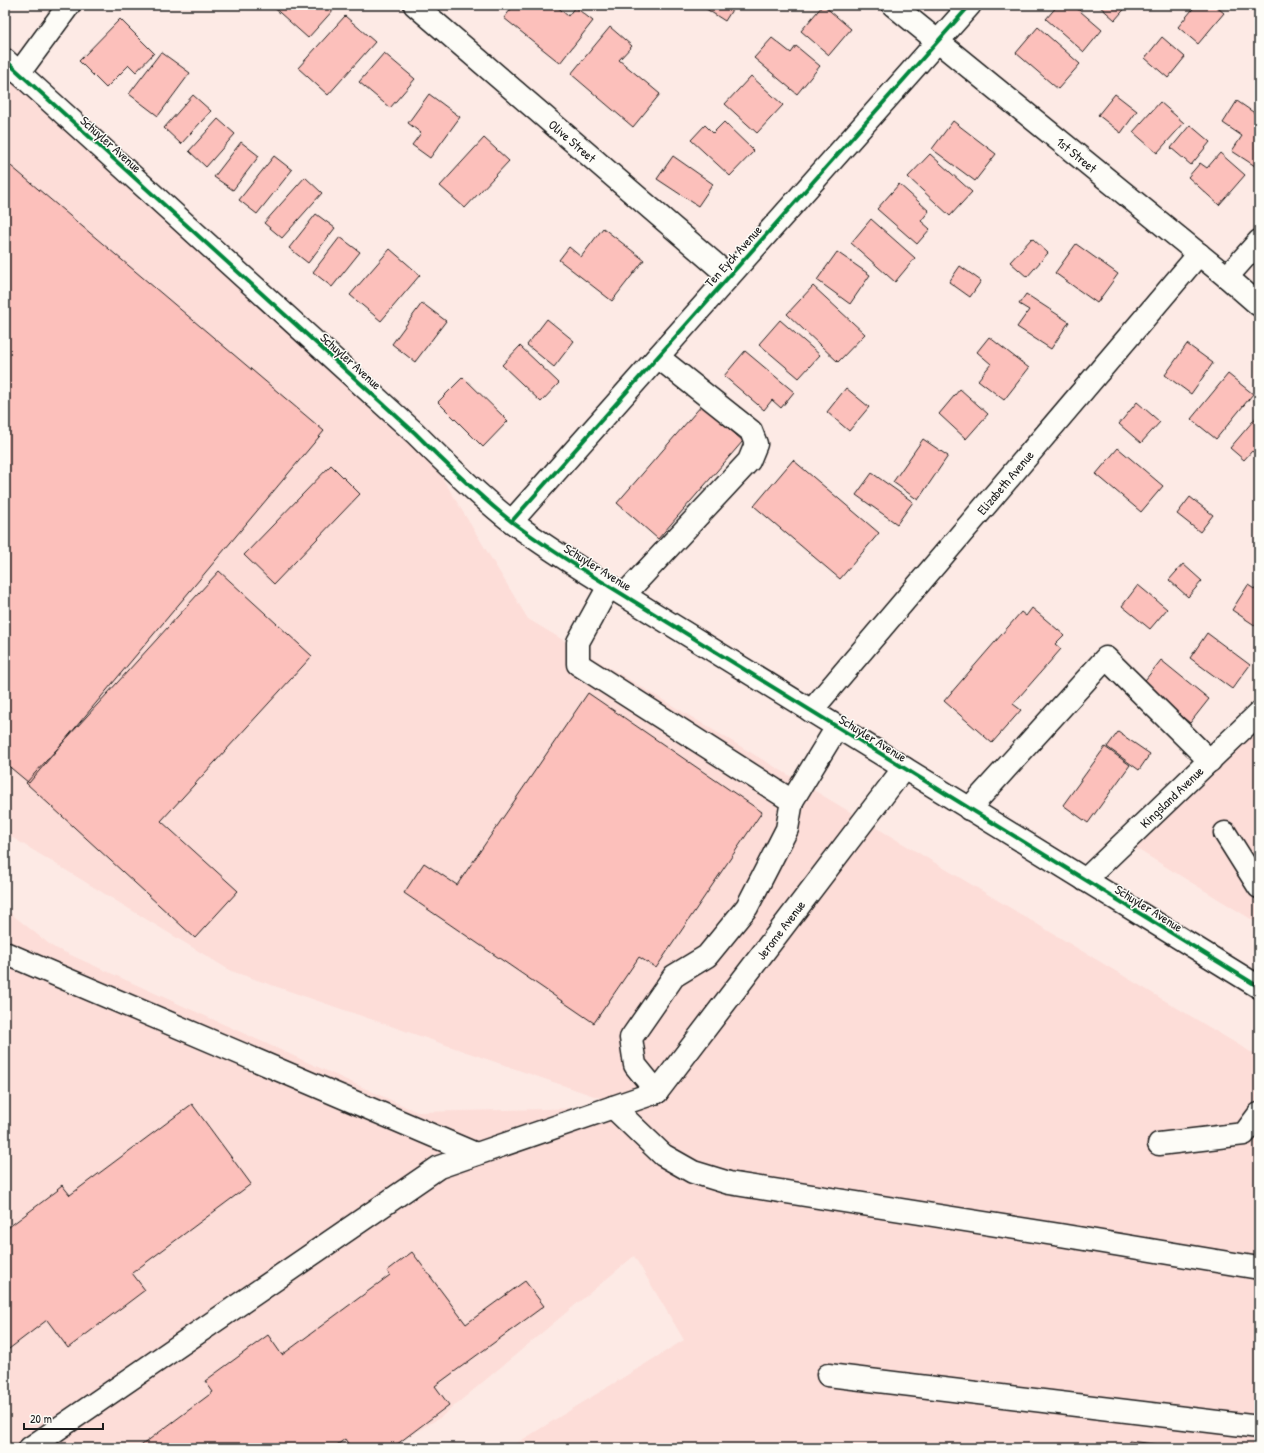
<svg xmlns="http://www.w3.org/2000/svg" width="1264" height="1453" font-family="'Patrick Hand',sans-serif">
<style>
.built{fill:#fdddd8}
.building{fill:#fcc0bb;stroke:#1c1c1c}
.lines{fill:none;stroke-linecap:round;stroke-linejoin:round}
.minor-casing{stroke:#1c1c1c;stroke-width:25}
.minor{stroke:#fdfcf7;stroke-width:22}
.cycleway-casing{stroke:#fdfcf7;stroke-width:6}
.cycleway{stroke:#00873e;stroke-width:4}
.labels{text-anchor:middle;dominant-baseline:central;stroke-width:3;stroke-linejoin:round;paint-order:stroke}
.street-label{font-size:13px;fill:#1c1c1c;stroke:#fdfcf7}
</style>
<rect width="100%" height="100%" fill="#fdeae5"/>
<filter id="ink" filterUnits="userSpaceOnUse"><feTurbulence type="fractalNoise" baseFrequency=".025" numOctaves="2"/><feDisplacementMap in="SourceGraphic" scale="8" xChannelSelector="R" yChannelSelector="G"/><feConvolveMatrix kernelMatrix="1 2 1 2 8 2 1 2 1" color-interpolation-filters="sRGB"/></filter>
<g filter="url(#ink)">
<path class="built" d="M5,60L415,433L528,619L1259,1057V1448H509L684,1340L634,1256L441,1417L390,1448H5V909L53,947L417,1112L626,1107L231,971L5,833Z
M1259,717V924L1127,843Z"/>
<path class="building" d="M271,5H332L335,8L308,38Z
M514,5H555L568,16L575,7L593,21L560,63L504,18Z
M700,5H735L725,21Z
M823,5L851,29L829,55L801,31Z
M1058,5H1073L1102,30L1084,52L1046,19Z
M1098,5H1128L1115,20Z
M1196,5H1214L1224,13L1198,44L1178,27Z
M345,16L375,42L328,95L298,68Z
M120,19L154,53L136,72L129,65L106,88L79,61Z
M610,27L632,46L619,60L660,94L633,127L571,74Z
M1038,27L1080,64L1058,89L1016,53Z
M1162,37L1185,57L1168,78L1145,58Z
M772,38L791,53L796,46L820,66L797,94L754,58Z
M161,52L190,73L158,116L129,94Z
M384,53L415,79L390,108L359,82Z
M751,76L783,105L757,133L725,104Z
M429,94L460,117L430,158L412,145L421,133L408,123Z
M1115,94L1137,111L1121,133L1098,115Z
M193,95L211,111L181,144L164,128Z
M1237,101L1256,114L1259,110V160L1255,166L1232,151L1242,136L1223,123Z
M1160,102L1184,123L1157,153L1133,132Z
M218,119L235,134L206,167L189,151Z
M953,121L996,154L975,181L932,149Z
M724,122L754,151L730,176L691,140L705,125L713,133Z
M1190,125L1210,142L1191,165L1171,148Z
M484,138L509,161L465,208L440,186Z
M241,142L259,156L233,190L214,177Z
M1220,153L1245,175L1219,205L1188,177L1200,163L1207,168Z
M930,154L972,192L950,216L908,177Z
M274,156L292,170L257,214L239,200Z
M673,156L713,184L698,206L657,179Z
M5,161L324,431L29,783L5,763Z
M305,177L322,193L282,238L264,223Z
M899,184L929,211L921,221L930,229L917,244L877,209Z
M316,214L335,228L308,263L289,248Z
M871,219L915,258L895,282L851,243Z
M603,228L644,260L612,301L559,260L569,247L581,257Z
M340,237L360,252L332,287L313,272Z
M1032,238L1048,253L1027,277L1010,262Z
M1076,244L1118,274L1097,303L1055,273Z
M390,249L420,275L381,321L350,295Z
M837,252L870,275L850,304L817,280Z
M960,266L981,281L970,297L949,282Z
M813,286L865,334L838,362L787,314Z
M1026,294L1069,322L1051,349L1017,327L1029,310L1019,304Z
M422,303L446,321L415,362L392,344Z
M547,319L574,341L554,367L527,345Z
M780,320L820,355L799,378L759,344Z
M989,337L1029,368L1004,400L978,380L991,364L977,352Z
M1187,344L1213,363L1191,394L1165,375Z
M520,346L559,383L541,402L502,365Z
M745,351L794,392L781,408L772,400L764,410L724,376Z
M1228,374L1253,394L1216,439L1191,419Z
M463,377L508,421L483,447L438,402Z
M846,388L869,407L849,431L827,412Z
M960,389L988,414L966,439L939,414Z
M1137,402L1160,422L1141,443L1119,424Z
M702,405L743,441L658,539L617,503Z
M1259,414V457L1252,451L1244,460L1230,448Z
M923,439L948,456L918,500L893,482Z
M1118,448L1163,486L1141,512L1096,474Z
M793,460L879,533L840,579L754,506Z
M331,465L360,494L274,584L244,555Z
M872,473L913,502L897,524L856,495Z
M1190,497L1213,515L1200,532L1177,514Z
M1183,564L1202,581L1188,597L1169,580Z
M219,571L312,656L161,821L238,891L195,938L26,783Z
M1138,585L1167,609L1150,629L1122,606Z
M1248,585L1259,592V628L1232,610Z
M1032,608L1064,635L1055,644L1061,649L1013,704L1021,710L992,743L944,701L1021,612L1026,616Z
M1207,633L1250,665L1232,689L1190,658Z
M1161,660L1209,699L1190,723L1142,684Z
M588,693L762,812L656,968L639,957L594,1023L404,893L424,863L457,885Z
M1118,732L1150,754L1139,770L1107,747Z
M1105,747L1130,765L1088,823L1063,805Z
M192,1104L251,1184L132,1273L145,1290L68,1348L47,1320L5,1352V1230L58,1190L57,1189L62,1185L70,1195Z
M412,1252L466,1324L525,1281L544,1306L435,1386L449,1405L392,1448H351L345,1439L333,1448H138L213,1392L205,1381L268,1335L282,1355L390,1275L387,1271Z
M1129,1441L1186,1448H1128Z"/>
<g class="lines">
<g class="minor-casing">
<g id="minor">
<path id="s1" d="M415,5L729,276"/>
<path id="s2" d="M893,5L1227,277L1259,305"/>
<path d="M5,60L415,433C446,464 478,495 512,522C543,545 576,566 609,586L1259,987"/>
<path d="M19,73L69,5"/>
<path d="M1227,277L1259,241"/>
<path d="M512,521L970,5"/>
<path d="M609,586L578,642V664L792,801L787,829L747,907L707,956L674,976L631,1038L635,1065L657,1092"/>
<path d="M624,595L749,461L756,444L751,431L658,357"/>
<path id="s3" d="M811,711L1199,254"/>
<path d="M792,801L837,727"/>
<path d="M969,809L1106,658L1210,761"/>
<path d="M1225,833L1259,887"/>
<path id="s4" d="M1085,880L1259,713"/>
<path d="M5,953L476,1154"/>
<path id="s5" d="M657,1092L904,768"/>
<path d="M613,1107L663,1155L693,1172L729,1183L1060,1235L1259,1268"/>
<path d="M1159,1144L1244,1134L1259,1114"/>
<path d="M828,1375L1259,1427"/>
<path d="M30,1448L439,1167L657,1092"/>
</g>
</g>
<use href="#minor" class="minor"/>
<g class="cycleway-casing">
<path id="cycleway" d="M5,60L415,433C446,464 478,495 512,522C543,545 576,566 609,586L1259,987
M512,521L970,5"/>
</g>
<use href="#cycleway" class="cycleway"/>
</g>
</g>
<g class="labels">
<g class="street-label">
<text stroke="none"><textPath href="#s1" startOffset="208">Olive Street</textPath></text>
<text transform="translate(111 144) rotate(42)">Schuyler Avenue</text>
<text stroke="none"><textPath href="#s2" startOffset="237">1st Street</textPath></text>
<text transform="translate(733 256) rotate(-48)">Ten Eyck Avenue</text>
<text transform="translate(351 361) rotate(42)">Schuyler Avenue</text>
<text stroke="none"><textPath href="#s3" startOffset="300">Elizabeth Avenue</textPath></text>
<text transform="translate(598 567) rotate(32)">Schuyler Avenue</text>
<text transform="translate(873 738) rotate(32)">Schuyler Avenue</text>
<text stroke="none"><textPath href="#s4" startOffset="120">Kingsland Avenue</textPath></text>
<text transform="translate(1149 908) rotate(32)">Schuyler Avenue</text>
<text stroke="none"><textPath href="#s5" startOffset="204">Jerome Avenue</textPath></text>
</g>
</g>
<rect width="1264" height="1453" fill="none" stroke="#fdfcf7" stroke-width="20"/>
<rect x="10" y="10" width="1244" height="1433" fill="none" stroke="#1c1c1c" stroke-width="1.5" filter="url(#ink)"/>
<path d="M24 1423v6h79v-6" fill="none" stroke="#1c1c1c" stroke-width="2"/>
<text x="30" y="1423" font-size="12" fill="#1c1c1c" stroke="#fdfcf7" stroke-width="3" paint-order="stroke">20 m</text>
</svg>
